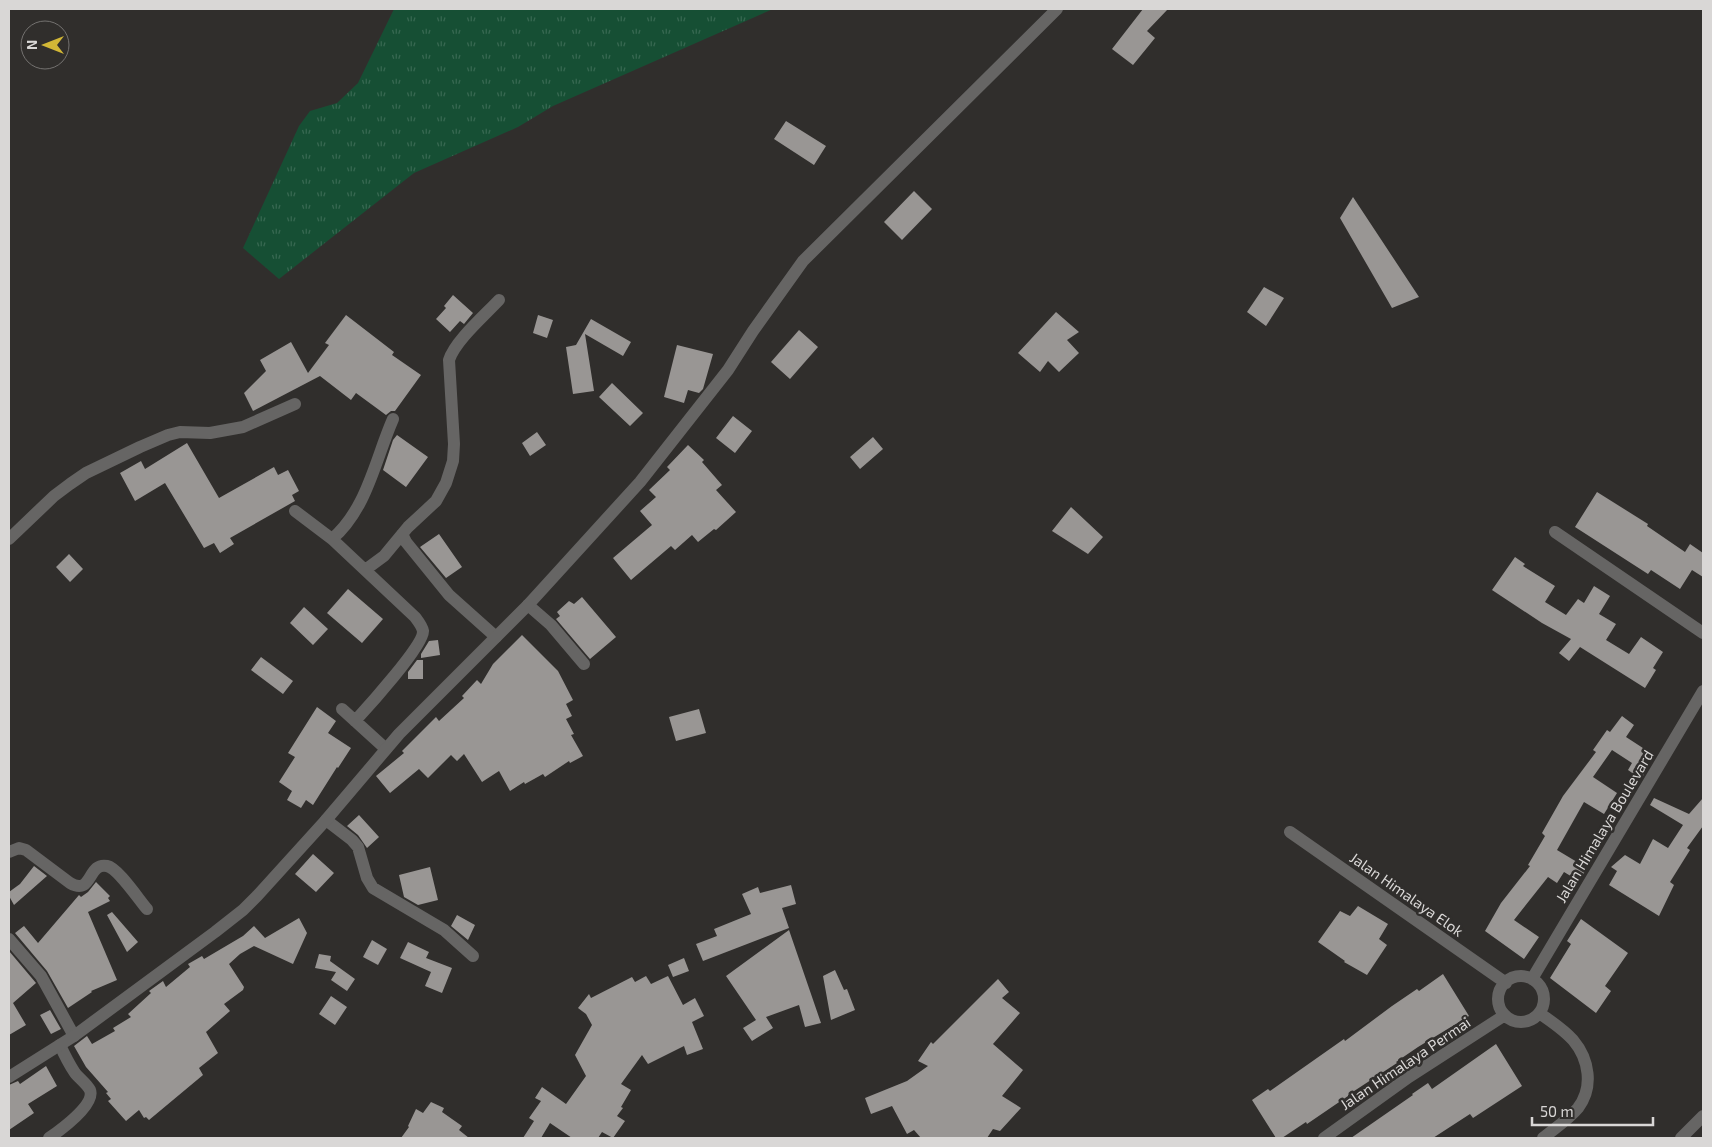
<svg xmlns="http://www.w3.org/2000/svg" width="1712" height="1147" font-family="'Exo 2',sans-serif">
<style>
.park{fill:url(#park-tufts)}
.building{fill:#999694}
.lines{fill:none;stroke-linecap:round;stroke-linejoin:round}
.minor{stroke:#666564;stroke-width:12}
.tertiary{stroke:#666564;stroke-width:12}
.labels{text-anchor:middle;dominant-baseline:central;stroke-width:5;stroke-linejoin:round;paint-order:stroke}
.street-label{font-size:15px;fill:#d9d7d6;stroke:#302e2c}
</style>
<defs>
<pattern id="park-tufts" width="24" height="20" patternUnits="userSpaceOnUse" patternTransform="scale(1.25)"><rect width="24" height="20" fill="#164f34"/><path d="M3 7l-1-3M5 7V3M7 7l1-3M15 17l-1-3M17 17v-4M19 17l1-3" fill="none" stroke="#376851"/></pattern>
</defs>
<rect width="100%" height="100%" fill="#302e2c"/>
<path class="park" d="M394,9H773L553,106L518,127L414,173L279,279L243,248L299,126L310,111L337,103L358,83Z"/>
<path class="building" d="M1143,9H1168L1147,31L1155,38L1133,65L1112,49Z
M786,121L826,146L814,165L774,139Z
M914,191L932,209L902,240L884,222Z
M1353,197L1419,297L1392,308L1340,218Z
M1264,287L1284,298L1266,326L1247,312Z
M453,295L473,313L464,324L460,321L450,332L436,319L446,308L444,306Z
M1056,312L1079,332L1067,340L1079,353L1059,372L1048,361L1040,372L1018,353Z
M346,315L394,352L392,355L421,375L395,411H391L386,415L356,393L351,400L320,376L253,411L244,393L266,371L260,360L291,342L308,373L329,345L325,343Z
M538,315L553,320L547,338L533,333Z
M591,319L631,342L623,356L585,334L594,391L573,394L566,347L576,345Z
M799,330L818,347L790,379L771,362Z
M677,345L713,354L703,389L699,393L688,390L684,403L664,397Z
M612,383L643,413L630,426L599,397Z
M733,416L752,431L735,453L716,438Z
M537,432L546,445L530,456L522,443Z
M397,435L428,457L406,487L383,470L393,440Z
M873,437L883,449L860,469L850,457Z
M187,443L219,498L274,467L278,475L288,470L299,491L292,495L295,501L230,538L234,544L220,553L214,543L204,548L165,483L135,501L120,473L141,461L145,469Z
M688,445L704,460L702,462L722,485L716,490L736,512L716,530L714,529L698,542L692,535L675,550L671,546L631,580L613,558L652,525L640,511L656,497L649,490L670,470L667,467Z
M1597,492L1648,524L1647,526L1685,552L1690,544L1703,553V577L1692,570L1680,589L1651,570L1648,574L1575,527Z
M1071,507L1103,537L1088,554L1052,531Z
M439,534L462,567L446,578L420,547Z
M69,554L83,569L70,582L56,567Z
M1515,557L1525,564L1523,566L1555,586L1545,602L1566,615L1578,599L1584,603L1594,586L1610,596L1599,614L1616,624L1606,640L1629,654L1641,637L1663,652L1653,668L1656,670L1645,688L1580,647L1569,661L1559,653L1571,639L1542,623L1492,590Z
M348,589L383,619L362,643L327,613Z
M582,597L616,637L590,659L556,619L560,616L557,612L569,601L574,604Z
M304,607L328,629L313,645L290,623Z
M522,635L558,671L573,700L566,704L572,716L566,719L574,734L571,735L583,756L570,763L569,761L545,777L543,774L525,784L524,782L510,791L499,771L482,782L464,754L457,761L451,755L428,778L419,769L390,793L376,776L404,753L402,751L436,717L439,721L464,698L462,696L477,680L481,684L493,664Z
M438,640L440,655L421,658V654L429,641Z
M261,657L293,681L283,694L251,670Z
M417,660H423V679H408V672Z
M317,707L336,721L328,733L351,748L338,768L337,767L313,805L306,800L301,808L287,800L292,791L279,782L295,757L288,753Z
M699,709L706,733L676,741L669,717Z
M1622,716L1634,725L1626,737L1646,750L1639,762L1648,768L1641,779L1628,770L1632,763L1612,750L1593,777L1617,793L1604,814L1584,802L1557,850L1587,868L1579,881L1564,872L1557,883L1548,877L1514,920L1539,937L1524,959L1485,931L1501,903L1530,866L1528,865L1545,836L1542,833L1563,796L1596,752L1593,750L1607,730L1610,732Z
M1654,798L1689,814L1703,798V826L1687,848L1690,850L1670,882L1674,885L1659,916L1609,885L1617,871L1611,867L1625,855L1640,864L1653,839L1668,848L1683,825L1650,805Z
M359,815L379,837L367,848L358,835L347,826Z
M313,854L334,873L316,892L295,874Z
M34,866L47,876L14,905L9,896V892L20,884Z
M430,867L438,900L418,905L404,897L399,875Z
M96,882L110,896L108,898L110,901L88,912L117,980L91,991L92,992L68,1008L47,971L15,933L24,926L38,943L79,895L81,897L88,892Z
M791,885L796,904L782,908L789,928L703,961L696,944L717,936L714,929L751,914L742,894L758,887L760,893Z
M1358,906L1388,924L1379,939L1387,945L1367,975L1344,962L1345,961L1318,942L1340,911L1350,916Z
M112,912L138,942L127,952L107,915Z
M457,915L475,925L468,940L451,926Z
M299,918L307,933L293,964L254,946L240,954L229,964L244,987L243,990L224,1004L230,1011L206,1032L218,1053L199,1068L203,1075L149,1120L146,1117L144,1118L139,1110L126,1121L108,1101L111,1099L106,1093L108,1092L86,1067L74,1046L87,1036L92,1044L115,1031L113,1028L131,1017L128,1014L151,993L149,991L163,981L166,987L190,967L188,964L202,956L204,959L243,936L254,926L265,938Z
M1581,919L1628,953L1605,986L1611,991L1596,1013L1550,978L1571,944L1567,941Z
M789,930L821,1023L805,1027L799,1005L766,1017L773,1028L752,1041L743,1028L756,1020L726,976Z
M372,940L387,949L378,965L363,957Z
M408,942L429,952L426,958L452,968L442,993L425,986L431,972L400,958Z
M9,951L36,983L13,1003L26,1025L9,1035Z
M319,954L331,956L330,961L355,979L347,991L331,980L336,972L315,968Z
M684,958L689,971L673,977L668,965Z
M835,970L844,990L847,989L855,1010L831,1020L823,976Z
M1443,974L1469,1016L1418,1047L1396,1062L1397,1063L1348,1095V1096L1307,1124L1306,1122L1282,1138H1276L1252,1100L1268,1089L1270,1091L1344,1039L1345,1041L1392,1006L1417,989L1419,991Z
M646,976L651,984L668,976L683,1005L695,998L704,1016L692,1022L703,1049L687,1055L684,1046L648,1064L642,1055L621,1084L631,1090L621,1107L623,1108L617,1116L625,1121L613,1138L602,1132L598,1138H572L550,1123L541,1138H523L534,1121L529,1118L541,1101L535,1098L542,1087L566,1104L586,1076L575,1055L592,1025L586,1014L578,1008L589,994L591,998L632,977L635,982Z
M998,979L1009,992L1002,998L1020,1013L993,1044L1023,1070L1002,1096L1021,1108L1000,1131L993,1129L987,1138H921L914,1130L907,1134L892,1106L871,1114L865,1098L907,1081L928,1066L918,1061L931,1042L933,1044Z
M331,996L347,1007L335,1025L319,1014Z
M50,1010L61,1029L51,1034L40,1015Z
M1496,1044L1522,1086L1473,1118L1470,1114L1433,1138H1351L1413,1095L1412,1094L1428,1083L1432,1089Z
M46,1066L57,1086L28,1104L34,1113L9,1130V1085L18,1081L20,1084Z
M431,1102L444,1108L442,1112L462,1126L459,1130L469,1138H401L409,1127L408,1126L416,1109L423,1113Z"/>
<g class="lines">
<path class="minor" d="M295,511L332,539L415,617C418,621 422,626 423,631C424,645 367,708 355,721
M1555,532L1703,633
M402,534L406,542L449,595L496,637
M9,539L54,496L70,484L86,473L140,447L168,435L180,432L210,433L243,427L295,404
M332,539C367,509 375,460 393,419
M365,570L384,556L408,527L436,501L446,483L453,461L454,444L449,360C455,341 484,316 499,300
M528,605L551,625L584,664
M342,709L386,749
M326,820L352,840L358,847L367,878L373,888L444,930L473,956
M1290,832L1506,983
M9,852L19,848L26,850L70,883C93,896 87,862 107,866C118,868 139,900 147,909
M9,939L41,976L74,1036
M1498 999a23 23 0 1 1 46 0a23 23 0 1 1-46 0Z
M1532,979L1703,691
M1539,1013C1551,1021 1563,1029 1573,1040C1589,1059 1594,1087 1578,1108C1569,1119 1554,1129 1543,1138
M49,1138C59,1131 96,1105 90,1090C87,1084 79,1078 75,1073C69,1064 64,1054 60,1045
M1324,1138L1409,1077L1505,1015
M1681,1138L1703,1116"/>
<path class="tertiary" d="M9,1077L74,1036L215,932L243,910L257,896L326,820L399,734L528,605L640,482L728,370L753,331L803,261L1057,9"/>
</g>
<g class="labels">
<g class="street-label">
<text transform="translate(1604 826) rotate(-59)">Jalan Himalaya Boulevard</text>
<text transform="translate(1407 894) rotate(35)">Jalan Himalaya Elok</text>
<text transform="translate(1405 1063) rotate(-34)">Jalan Himalaya Permai</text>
</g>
</g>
<rect width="1712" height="1147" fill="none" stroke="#d9d7d6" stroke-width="20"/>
<g transform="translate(45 45) rotate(270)"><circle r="24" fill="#302e2c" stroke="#747270"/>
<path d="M0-4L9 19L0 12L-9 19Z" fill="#d2b736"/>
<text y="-8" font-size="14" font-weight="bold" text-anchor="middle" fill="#d9d7d6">N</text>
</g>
<path d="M1532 1117v8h121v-8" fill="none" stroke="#d9d7d6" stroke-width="2.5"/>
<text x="1540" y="1117" font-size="15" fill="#d9d7d6" stroke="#302e2c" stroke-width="4" paint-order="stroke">50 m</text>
</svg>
